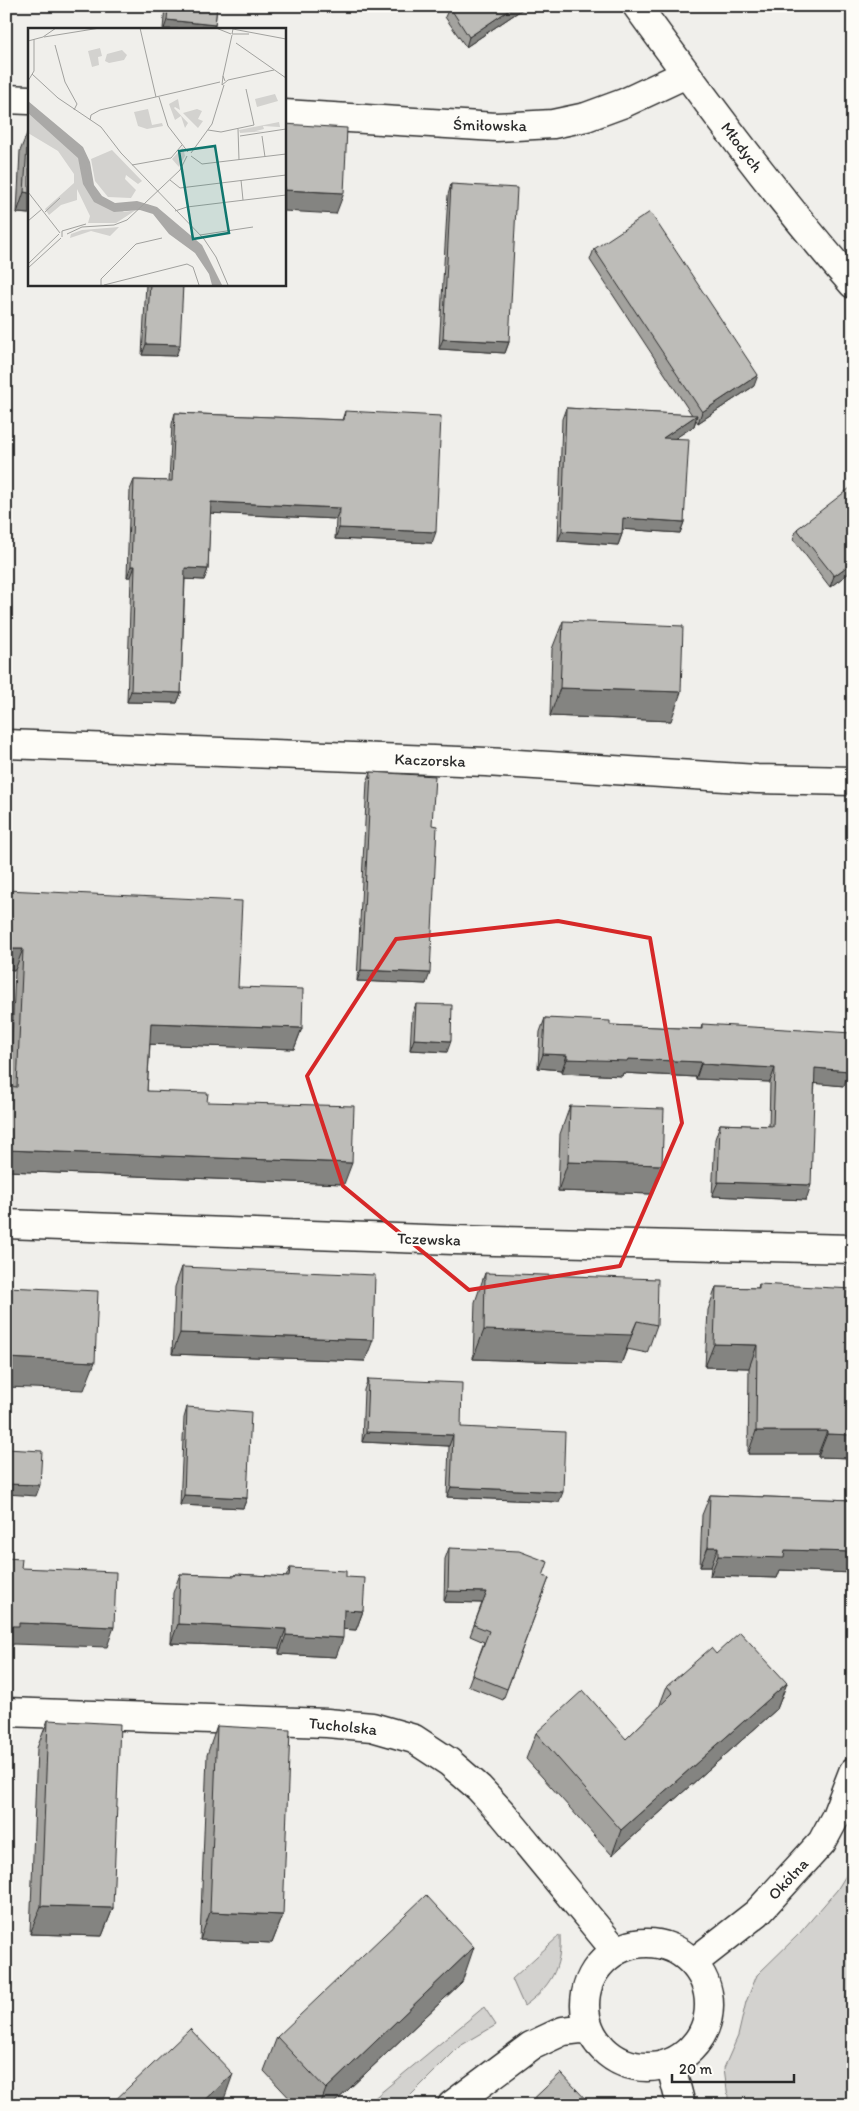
<svg xmlns="http://www.w3.org/2000/svg" width="859" height="2111" font-family="Itim,sans-serif">
<style>
.green{fill:#d3d2cf;stroke:#7f7e7d}
.lines{fill:none;stroke-linecap:round;stroke-linejoin:round}
.minor-casing{stroke:#2b2b2b;stroke-width:31}
.tertiary-casing{stroke:#2b2b2b;stroke-width:31}
.minor{stroke:#fdfcf7;stroke-width:28}
.tertiary{stroke:#fdfcf7;stroke-width:28}
.wall{fill:#a3a29e;stroke:#2b2b2b}
.shaded-wall{fill:#848481;stroke:#2b2b2b}
.building{fill:#bdbcb8;stroke:#2b2b2b}
.marked{fill:none;stroke:#d62828;stroke-width:4;stroke-linejoin:round}
.labels{text-anchor:middle;dominant-baseline:central;stroke-width:4;stroke-linejoin:round;paint-order:stroke}
.street-label{font-size:16px;fill:#2b2b2b;stroke:#fdfcf7}
.inset-river{fill:none;stroke:#aaa9a7;stroke-width:2.5}
.inset-road{fill:none;stroke:#a1a19e;stroke-width:1}
.view{fill:#0f766e;fill-opacity:0.15;stroke:#0f766e;stroke-width:2.5}
.inset-edge{fill:none;stroke:#2b2b2b;stroke-width:2.5}
</style>
<rect width="100%" height="100%" fill="#f0efeb"/>
<filter id="ink" filterUnits="userSpaceOnUse"><feTurbulence type="fractalNoise" baseFrequency=".02" numOctaves="2"/><feDisplacementMap in="SourceGraphic" scale="10" xChannelSelector="R" yChannelSelector="G"/><feConvolveMatrix kernelMatrix="1 2 1 2 8 2 1 2 1" color-interpolation-filters="sRGB"/></filter>
<g filter="url(#ink)">
<path class="green" d="M853,1864V2105H729L724,2068L738,2036L746,2002L757,1975L799,1934L837,1890Z
M560,1935C562,1968 550,1987 524,2006L512,1979Z
M484,2007L496,2025L460,2046L401,2105H366Z"/>
<g class="lines">
<g class="minor-casing">
<path id="minor" d="M6,99L29,100
M284,114L496,127L553,124L586,117L624,103L686,74
M6,744L486,762L757,779L853,781
M6,1224L454,1240L853,1249
M6,1712L327,1723L372,1727L414,1739L449,1762L479,1788L503,1814L616,1951
M670,2063L681,2105"/>
</g>
<g class="tertiary-casing">
<path id="tertiary" d="M637,6C706,101 776,196 853,284
M585 2005a62 62 0 1 1 124 0a62 62 0 1 1-124 0Z
M693,1963L757,1913L822,1842L836,1816L853,1772
M452,2105L531,2046L563,2031L589,2028"/>
</g>
<use href="#minor" class="minor"/>
<use href="#tertiary" class="tertiary"/>
</g>
<path class="wall" d="M165,6H217L215,25L214,29H163Z
M450,6H527L466,47L445,17Z
M28,131L29,214L17,213L20,151Z
M451,184L509,342L505,353L439,349L448,195Z
M594,249L754,386L698,423L696,420L694,426L675,438L684,522L680,533L622,529V534L618,545L558,541L562,419L566,408L692,415L590,260Z
M146,284H183L176,356L142,355Z
M345,411L432,543L335,539L336,519L210,513L208,569L204,580L185,579L181,693L177,703L127,702L131,577H127L130,490L134,480L169,481L172,424L175,413L342,420Z
M853,491V570L830,587L793,539L797,529Z
M563,621L671,721L550,716L552,649Z
M371,772L432,825L426,984L357,981L367,782Z
M6,890L238,987L302,1028L294,1049L150,1044L147,1091L207,1102L344,1184L6,1171V1086L10,1087L15,970L6,969Z
M416,1004L447,1052L410,1050L412,1014Z
M545,1018L610,1025L701,1029L702,1024L844,1086L815,1083L806,1200L712,1196L715,1139L720,1124L769,1126L770,1082L696,1079V1077L623,1073L622,1076L562,1073V1070L538,1068L540,1032Z
M570,1106L652,1194L558,1191L560,1134Z
M182,1267L365,1361L172,1354L175,1287Z
M485,1273L657,1325L647,1353L627,1349L621,1364L473,1359L475,1302Z
M759,1284L853,1458L818,1457V1454H748L749,1368L705,1367L708,1310L716,1287L758,1288Z
M368,1379L461,1427L559,1502L447,1497L449,1446L362,1442L364,1390Z
M187,1407L247,1498L243,1508L180,1505L184,1418Z
M710,1495L853,1500V1573L780,1570L777,1578L710,1576L711,1567H700L702,1515Z
M449,1548L549,1578L503,1700L468,1686L484,1642L470,1636L482,1603L444,1602L445,1559Z
M290,1568L346,1577L363,1611L356,1630L343,1629L336,1657L279,1654V1648L171,1643L173,1593L180,1574L235,1576L236,1574L286,1577Z
M716,1654L787,1683L777,1709L612,1855L526,1759L536,1733L626,1739L659,1707L667,1686Z
M48,1720L113,1908L102,1936L30,1934L37,1748Z
M217,1726L283,1915L272,1943L200,1940L207,1755Z
M462,1982L332,2105H296L264,2071L277,2037Z"/>
<path class="shaded-wall" d="M515,6H527L466,47L469,37Z
M167,20L215,25L214,29H164Z
M284,190L344,193L336,214L284,211Z
M24,192L29,193V214L17,213Z
M443,339L509,342L505,353L439,349Z
M146,344L180,345L176,356L142,355Z
M758,375L754,386L698,423L702,412Z
M697,415L694,426L659,449L663,438Z
M211,502L340,508L336,519L207,513Z
M623,518L684,522L680,533L619,529Z
M339,528L436,532L432,543L335,539Z
M562,531L622,534L618,545L558,541Z
M853,562V570L830,587L834,576Z
M131,566H135L131,577H127Z
M185,568L208,569L204,580L181,579Z
M560,688L681,692L671,721L550,716Z
M131,691L181,693L177,703L127,702Z
M6,949H23L15,970L6,969Z
M361,970L430,973L426,984L357,981Z
M151,1023L302,1028L294,1049L143,1044Z
M414,1039L451,1041L447,1052L410,1050Z
M543,1054L567,1055L562,1070L538,1068Z
M567,1059H628L701,1062L696,1077L623,1073L622,1076L562,1073Z
M701,1064L775,1068L770,1082L696,1079Z
M815,1068L849,1071L844,1086L810,1083Z
M6,1150L352,1163L344,1184L6,1171Z
M568,1162L662,1165L652,1194L558,1191Z
M718,1182L811,1185L806,1200L712,1196Z
M637,1321L621,1364L473,1359L484,1330Z
M180,1333L373,1340L365,1361L172,1354Z
M714,1344L757,1345L749,1368L705,1367Z
M6,1358L95,1362L84,1390L6,1387Z
M756,1431H827L818,1454H748Z
M366,1432L453,1435L449,1446L362,1442Z
M827,1434L853,1435V1458L818,1457Z
M6,1484L40,1485L36,1496L6,1494Z
M451,1487L563,1492L559,1502L447,1497Z
M184,1495L247,1498L243,1508L180,1505Z
M708,1547H718L711,1567H700Z
M785,1550L853,1552V1573L780,1570L777,1578L710,1576L718,1556Z
M448,1591L487,1592L483,1603L444,1602Z
M344,1610L363,1611L356,1630L337,1629Z
M19,1623L114,1627L107,1647L13,1644L12,1646H6V1626Z
M178,1624L286,1629L279,1648L171,1643Z
M286,1635L343,1638L336,1657L279,1654Z
M787,1683L777,1709L612,1855L621,1830Z
M41,1906L113,1908L102,1936L30,1934Z
M210,1912L283,1915L272,1943L200,1940Z
M474,1947L462,1982L332,2105H320L326,2089Z
M233,2074L222,2105H200Z"/>
<path class="building" d="M168,6H217L215,25L167,20Z
M449,6H515L469,37Z
M284,124L347,128L344,193L284,190Z
M28,131H29V193L24,192Z
M451,184L517,188L509,342L443,339Z
M650,212L758,375L702,412L594,249Z
M150,284H183L180,345L146,344Z
M566,408L697,415L663,438L689,439L684,522L623,518L622,534L562,531Z
M345,411L441,416L436,532L339,528L340,508L211,502L208,569L185,568L181,693L131,691L135,566H131L134,480L172,481L175,413L344,420Z
M850,488L853,491V562L834,576L797,529Z
M563,621L683,626L681,692L560,688Z
M371,772L435,776L432,825L437,826L430,973L361,970Z
M6,890L242,901L238,987L303,989L302,1028L151,1023L147,1091L208,1093L207,1102L354,1106L352,1163L6,1150V1086L17,1087L23,949H6Z
M416,1004L452,1005L451,1041L414,1039Z
M545,1018L610,1021V1025L702,1029V1024L852,1033L849,1071L815,1068L811,1185L718,1182L720,1124L773,1126L775,1068L701,1064V1062L628,1059L627,1061L567,1059V1055L543,1054Z
M570,1106L664,1109L662,1165L568,1162Z
M182,1267L375,1275L373,1340L180,1333Z
M485,1273L658,1279L657,1325L637,1321L631,1335L484,1330Z
M759,1284L853,1289V1435L827,1434V1431H756L757,1345L714,1344L716,1287L759,1288Z
M6,1287L98,1291L95,1362L6,1358Z
M368,1379L462,1383L461,1427L565,1432L563,1492L451,1487L453,1435L366,1432Z
M187,1407L251,1412L247,1498L184,1495Z
M6,1449L42,1451L40,1485L6,1484Z
M710,1495L853,1500V1552L785,1550L784,1558L718,1556V1547H708Z
M449,1548L519,1551L548,1562L543,1576L549,1578L507,1689L472,1675L489,1631L474,1625L487,1592L448,1591Z
M6,1558L22,1559L21,1568L116,1572L114,1627L19,1623V1626H6Z
M290,1568L346,1571V1577L365,1578L363,1611L344,1610L343,1638L286,1635V1629L178,1624L180,1574L235,1576L236,1574L289,1577Z
M740,1632L787,1683L621,1830L536,1733L583,1690L626,1739L673,1693L667,1686L711,1648L716,1654Z
M48,1720L120,1724L113,1908L41,1906Z
M217,1726L290,1730L283,1915L210,1912Z
M426,1895L474,1947L326,2089L277,2037Z
M190,2029L233,2074L200,2105H110Z
M561,2073L591,2105H527Z"/>
</g>
<path class="marked" d="M558,921L650,938L682,1123L620,1266L469,1290L343,1186L307,1076L396,939Z"/>
<g class="labels">
<g class="street-label">
<text transform="translate(490 125) rotate(1)">Śmiłowska</text>
<text transform="translate(742 147) rotate(53)">Młodych</text>
<text transform="translate(430 760) rotate(2)">Kaczorska</text>
<text transform="translate(429 1239) rotate(2)">Tczewska</text>
<text transform="translate(343 1726) rotate(6)">Tucholska</text>
<text transform="translate(788 1879) rotate(-47)">Okólna</text>
</g>
</g>
<g transform="translate(28 28)">
<rect width="258" height="258" fill="#f0efeb"/>
<path d="M72,20L74,28L70,29L71,37L64,39L60,23ZM94,22L99,27L96,32L81,35L77,33L79,26ZM247,66L250,73L229,79L227,71ZM150,71L152,82L147,79L146,80L160,95L157,100L153,88L147,92L141,76ZM120,81L124,97L134,95L135,98L119,101L110,98L106,84ZM169,81L174,83L170,91L175,93L170,100L155,85ZM0,84L50,128L57,159L96,184L108,182L88,195H60L62,188L49,161V172L33,177L21,187L17,181L46,155V146L30,123L0,105ZM251,94L252,99L235,98L236,101L228,103H236L212,105L211,102ZM155,119L157,128L151,139L144,131ZM84,122L114,153L110,156L98,147L97,151L108,162L103,170L80,169L67,153L63,131ZM91,199L82,208L63,203L42,210L43,206L54,202Z" fill="#d3d2cf"/>
<path d="M0,73L55,119L62,134L66,157L74,168L87,175L109,173L129,179L174,217L194,257H184L181,246L167,225L141,206L125,186L112,182L86,184L66,174L55,156L50,130L0,85Z" fill="#aaa9a7"/>
<path class="inset-river" d="M0,80L52,123L58,135L61,159L71,172L88,179L113,178M117,178H120L125,180L131,184L123,179"/>
<path class="inset-road" d="M112,0L128,69M188,0L203,6M210,2L258,11M210,2L205,1L204,6H221M16,9L72,0M0,13L15,9L28,0M208,15L258,50M27,17L37,54L49,76L46,82M4,46L30,70L73,99L93,125L176,211L188,229L200,257M195,48L204,7M0,53L6,43V11M197,53L195,48L194,57L200,52L246,42M131,69L140,98L160,124M62,92L63,87L72,82L192,54M210,101L211,132M180,102L193,104L226,97L218,61M212,108L258,101M234,108L237,129M163,125L184,96L196,57M163,128L174,136L258,126M104,137L143,130L154,117M142,152L152,160L258,147M213,152L215,172M0,164L32,205M147,183L159,179L258,167M17,184L32,170M0,193L14,181M39,206L54,199L86,197L99,192L152,142L159,128M172,207L225,199M34,209V203L58,196M0,236L31,206M0,240L33,210M73,257V251L108,216L134,210M76,257L159,236L165,239L171,257"/>
<path class="view" d="M187,118L201,205L165,211L151,123Z"/>
<rect width="258" height="258" class="inset-edge"/>
</g>
<rect width="859" height="2111" fill="none" stroke="#fdfcf7" stroke-width="25"/>
<rect x="12" y="12" width="834" height="2086" fill="none" stroke="#2b2b2b" stroke-width="2" filter="url(#ink)"/>
<path d="M672 2074v8h122v-8" fill="none" stroke="#2b2b2b" stroke-width="2.5"/>
<text x="679" y="2074" font-size="15" fill="#2b2b2b" stroke="#fdfcf7" stroke-width="4" paint-order="stroke">20 m</text>
</svg>
